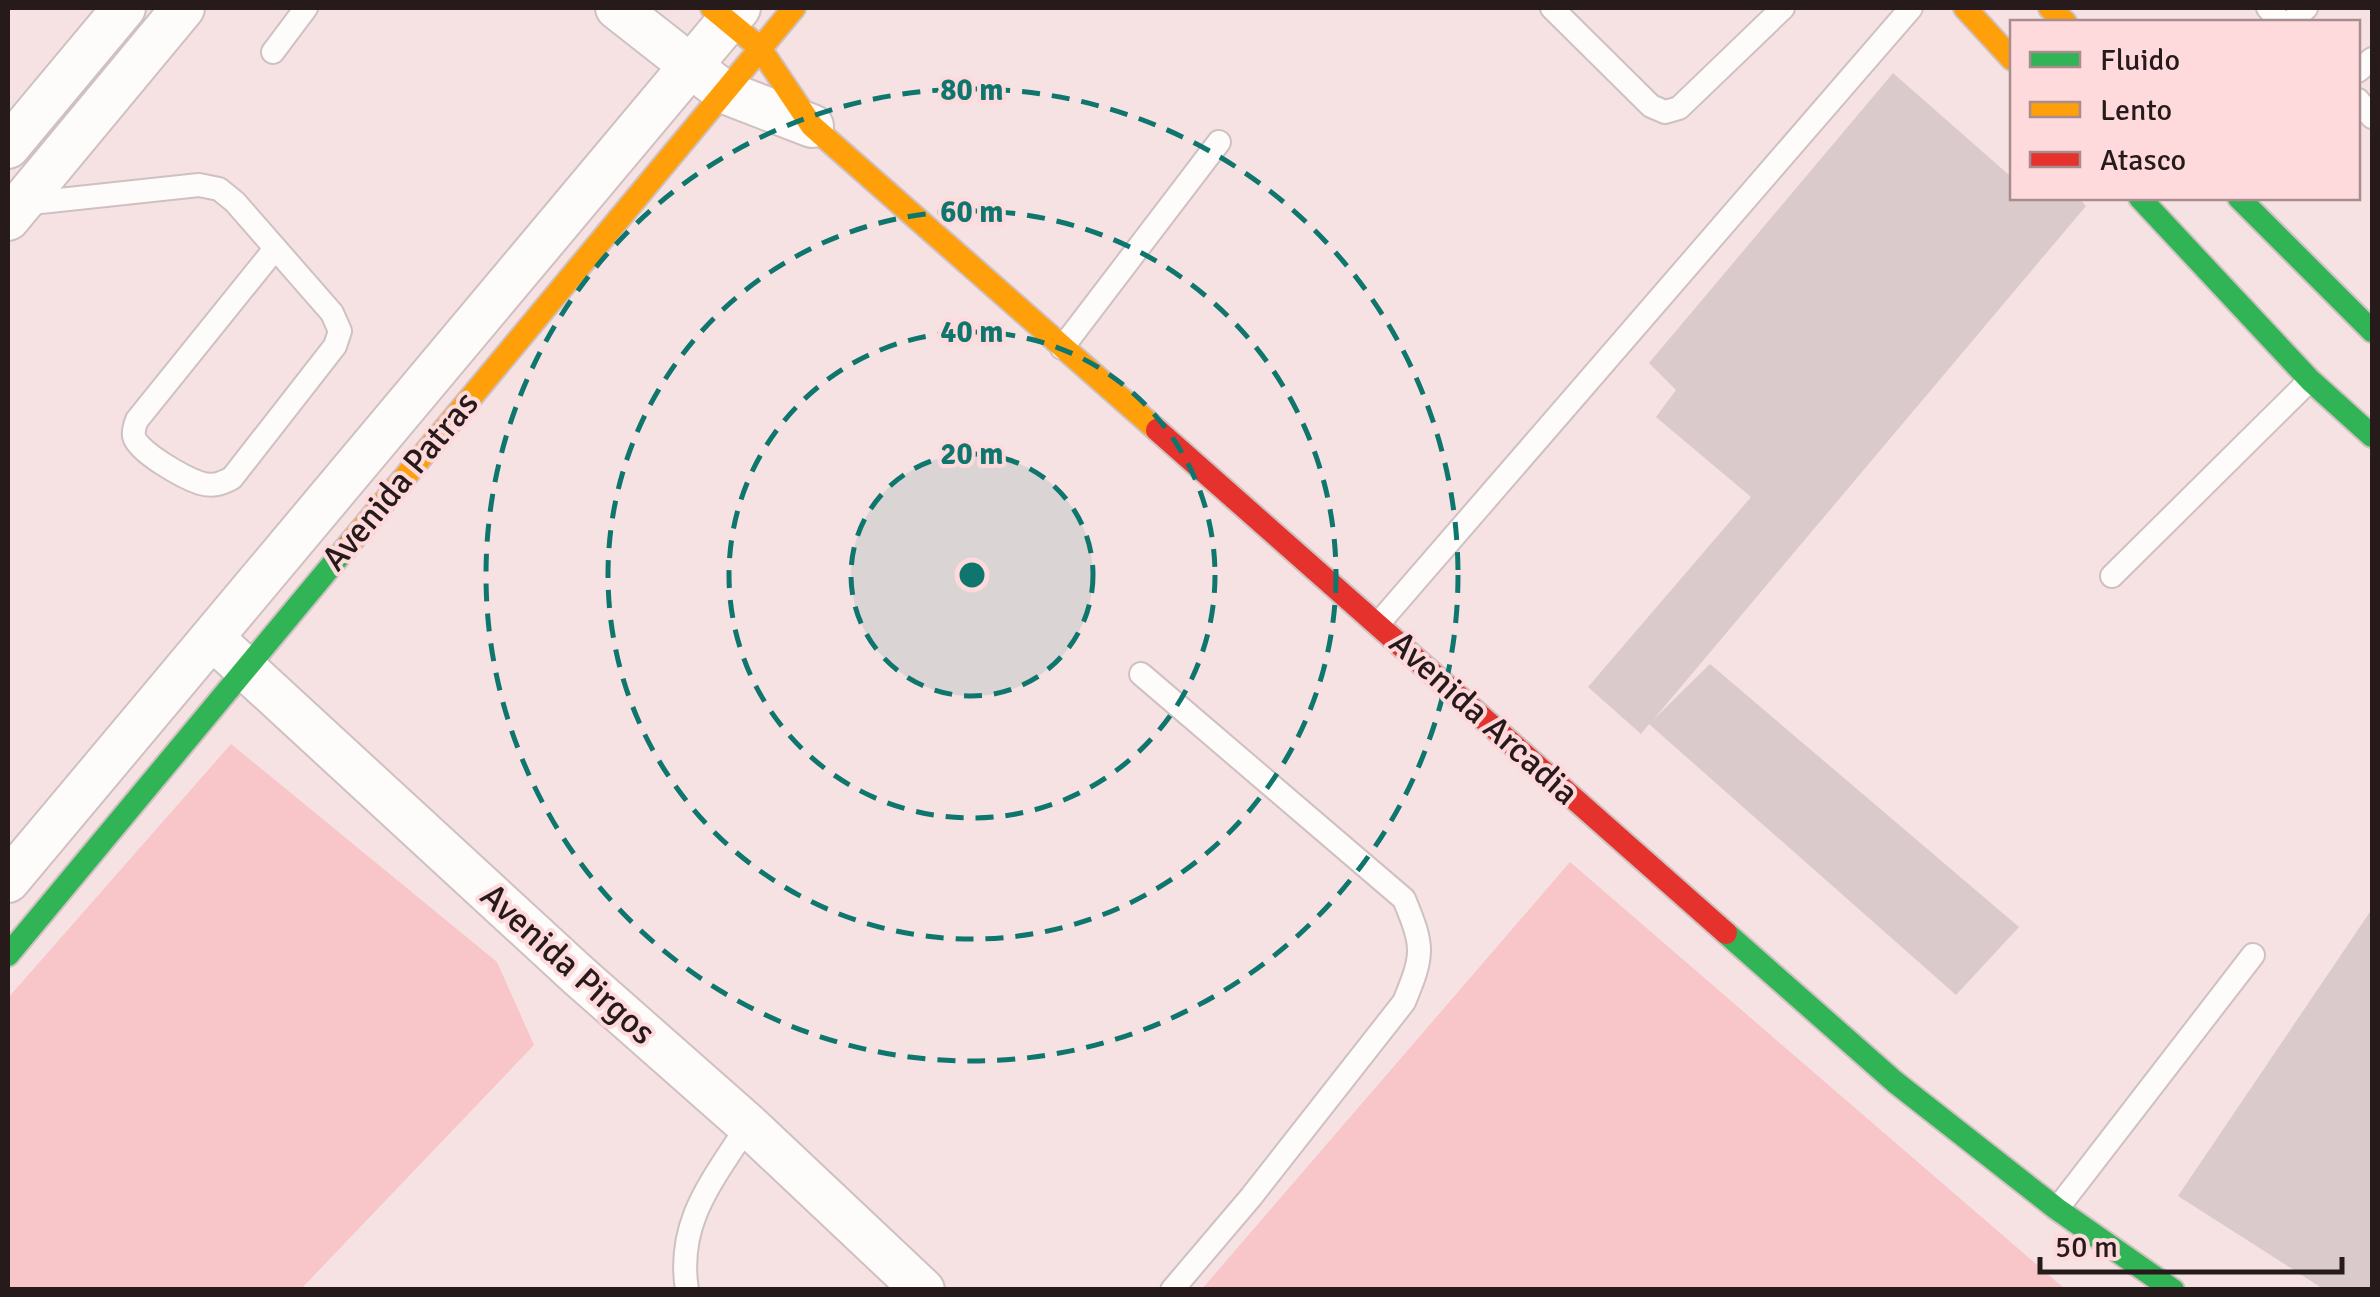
<svg xmlns="http://www.w3.org/2000/svg" width="2380" height="1297" font-family="Signika,sans-serif">
<style>
.green{fill:#f8c5c9}
.building{fill:#dacacb}
.lines{fill:none;stroke-linecap:round;stroke-linejoin:round}
.lane-casing{stroke:#cfc0c1;stroke-width:26}
.street-casing{stroke:#cfc0c1;stroke-width:46}
.fast-casing{stroke:#cfc0c1;stroke-width:26}
.slow-casing{stroke:#cfc0c1;stroke-width:26}
.jam-casing{stroke:#cfc0c1;stroke-width:26}
.lane{stroke:#fefbfb;stroke-width:22}
.street{stroke:#fefbfb;stroke-width:42}
.fast{stroke:#30b455;stroke-width:22}
.slow{stroke:#ff9f0a;stroke-width:22}
.jam{stroke:#e5322d;stroke-width:22}
.ring{fill:none;stroke:#0f766e;stroke-width:5;stroke-dasharray:18 12}
.labels{text-anchor:middle;dominant-baseline:central;stroke-width:8;stroke-linejoin:round;paint-order:stroke}
.street-label{font-size:35px;fill:#271a1b;stroke:#fedadc}
.centre{fill:#0f766e;stroke:#fedadc;stroke-width:5}
.ring-label{font-size:30px;text-anchor:middle;font-weight:bold;fill:#0f766e;stroke:#fedadc;stroke-width:8;stroke-linejoin:round;paint-order:stroke}
</style>
<rect width="100%" height="100%" fill="#f6e2e3"/>
<path class="green" d="M231,744L497,962L534,1045L301,1289H8V998Z
M1570,862L2065,1289H1202Z"/>
<path class="building" d="M1893,73L2009,175L2012,172V198H2079L2086,206L1653,720L1710,664L2019,927L1956,995L1649,724L1641,734L1588,687L1751,497L1656,417L1676,390L1649,363Z
M2372,909V1290H2325L2178,1196Z"/>
<g class="lines">
<g class="lane-casing">
<path id="lane" d="M1552,8L1651,106L1665,112L1679,108L1783,8
M2268,8L2281,22
M2291,22L2306,8
M273,52L306,8
M2358,71L2372,59
M2358,100L2372,117
M22,204L199,185L219,189L235,202L332,313L340,331L335,346L232,478C221,484 212,487 200,483C185,478 137,452 134,436C133,430 135,425 137,420L274,250
M1062,348L1219,142
M2112,576L2310,380
M1378,624L1911,8
M1141,674L1404,899C1424,947 1424,954 1404,1002L1251,1197L1172,1290
M2057,1209L2253,955
M687,1290C676,1221 714,1179 748,1125"/>
</g>
<g class="street-casing">
<path id="street" d="M617,8L724,92L812,126
M8,147L124,8
M8,219L183,8
M223,648L578,975L748,1125L923,1290
M8,881L739,8"/>
</g>
<g class="fast-casing">
<path id="fast" d="M2140,198L2310,380L2372,436
M2239,198L2372,331
M1726,933L1895,1082L2057,1209L2173,1290
M8,955L351,542"/>
</g>
<g class="slow-casing">
<path id="slow" d="M712,8L759,47L812,126L1157,430
M1965,8L2012,59
M2050,8L2065,22
M351,542L794,8"/>
</g>
<g class="jam-casing">
<path id="jam" d="M1157,430L1726,933"/>
</g>
<use href="#lane" class="lane"/>
<use href="#street" class="street"/>
<use href="#fast" class="fast"/>
<use href="#slow" class="slow"/>
<use href="#jam" class="jam"/>
</g>
<circle cx="972" cy="575" r="121" fill="#0f766e" fill-opacity=".12"/>
<g class="ring">
<circle cx="972" cy="575" r="121"/>
<circle cx="972" cy="575" r="243"/>
<circle cx="972" cy="575" r="364"/>
<circle cx="972" cy="575" r="486"/>
</g>
<g class="labels">
<g class="street-label">
<text transform="translate(400 481) rotate(-50)">Avenida Patras</text>
<text transform="translate(1484 718) rotate(42)">Avenida Arcadia</text>
<text transform="translate(568 964) rotate(42)">Avenida Pirgos</text>
</g>
</g>
<circle cx="972" cy="575" r="15" class="centre"/>
<g class="ring-label">
<text x="972" y="100">80 m</text>
<text x="972" y="222">60 m</text>
<text x="972" y="342">40 m</text>
<text x="972" y="464">20 m</text>
</g>
<rect width="2380" height="1297" fill="none" stroke="#271a1b" stroke-width="20"/>
<rect x="2010" y="20" width="350" height="180" fill="#fedadc" stroke="#a88d8f" stroke-width="2.5"/>
<rect x="2030" y="52" width="50" height="15" fill="#30b455" stroke="#a88d8f" stroke-width="2.5"/>
<text x="2100" y="70" font-size="30" fill="#271a1b">Fluido</text>
<rect x="2030" y="102" width="50" height="15" fill="#ff9f0a" stroke="#a88d8f" stroke-width="2.5"/>
<text x="2100" y="120" font-size="30" fill="#271a1b">Lento</text>
<rect x="2030" y="152" width="50" height="15" fill="#e5322d" stroke="#a88d8f" stroke-width="2.5"/>
<text x="2100" y="170" font-size="30" fill="#271a1b">Atasco</text>
<path d="M2040 1257v15h302v-15" fill="none" stroke="#271a1b" stroke-width="5"/>
<text x="2055" y="1257" font-size="30" fill="#271a1b" stroke="#fedadc" stroke-width="8" paint-order="stroke">50 m</text>
</svg>
